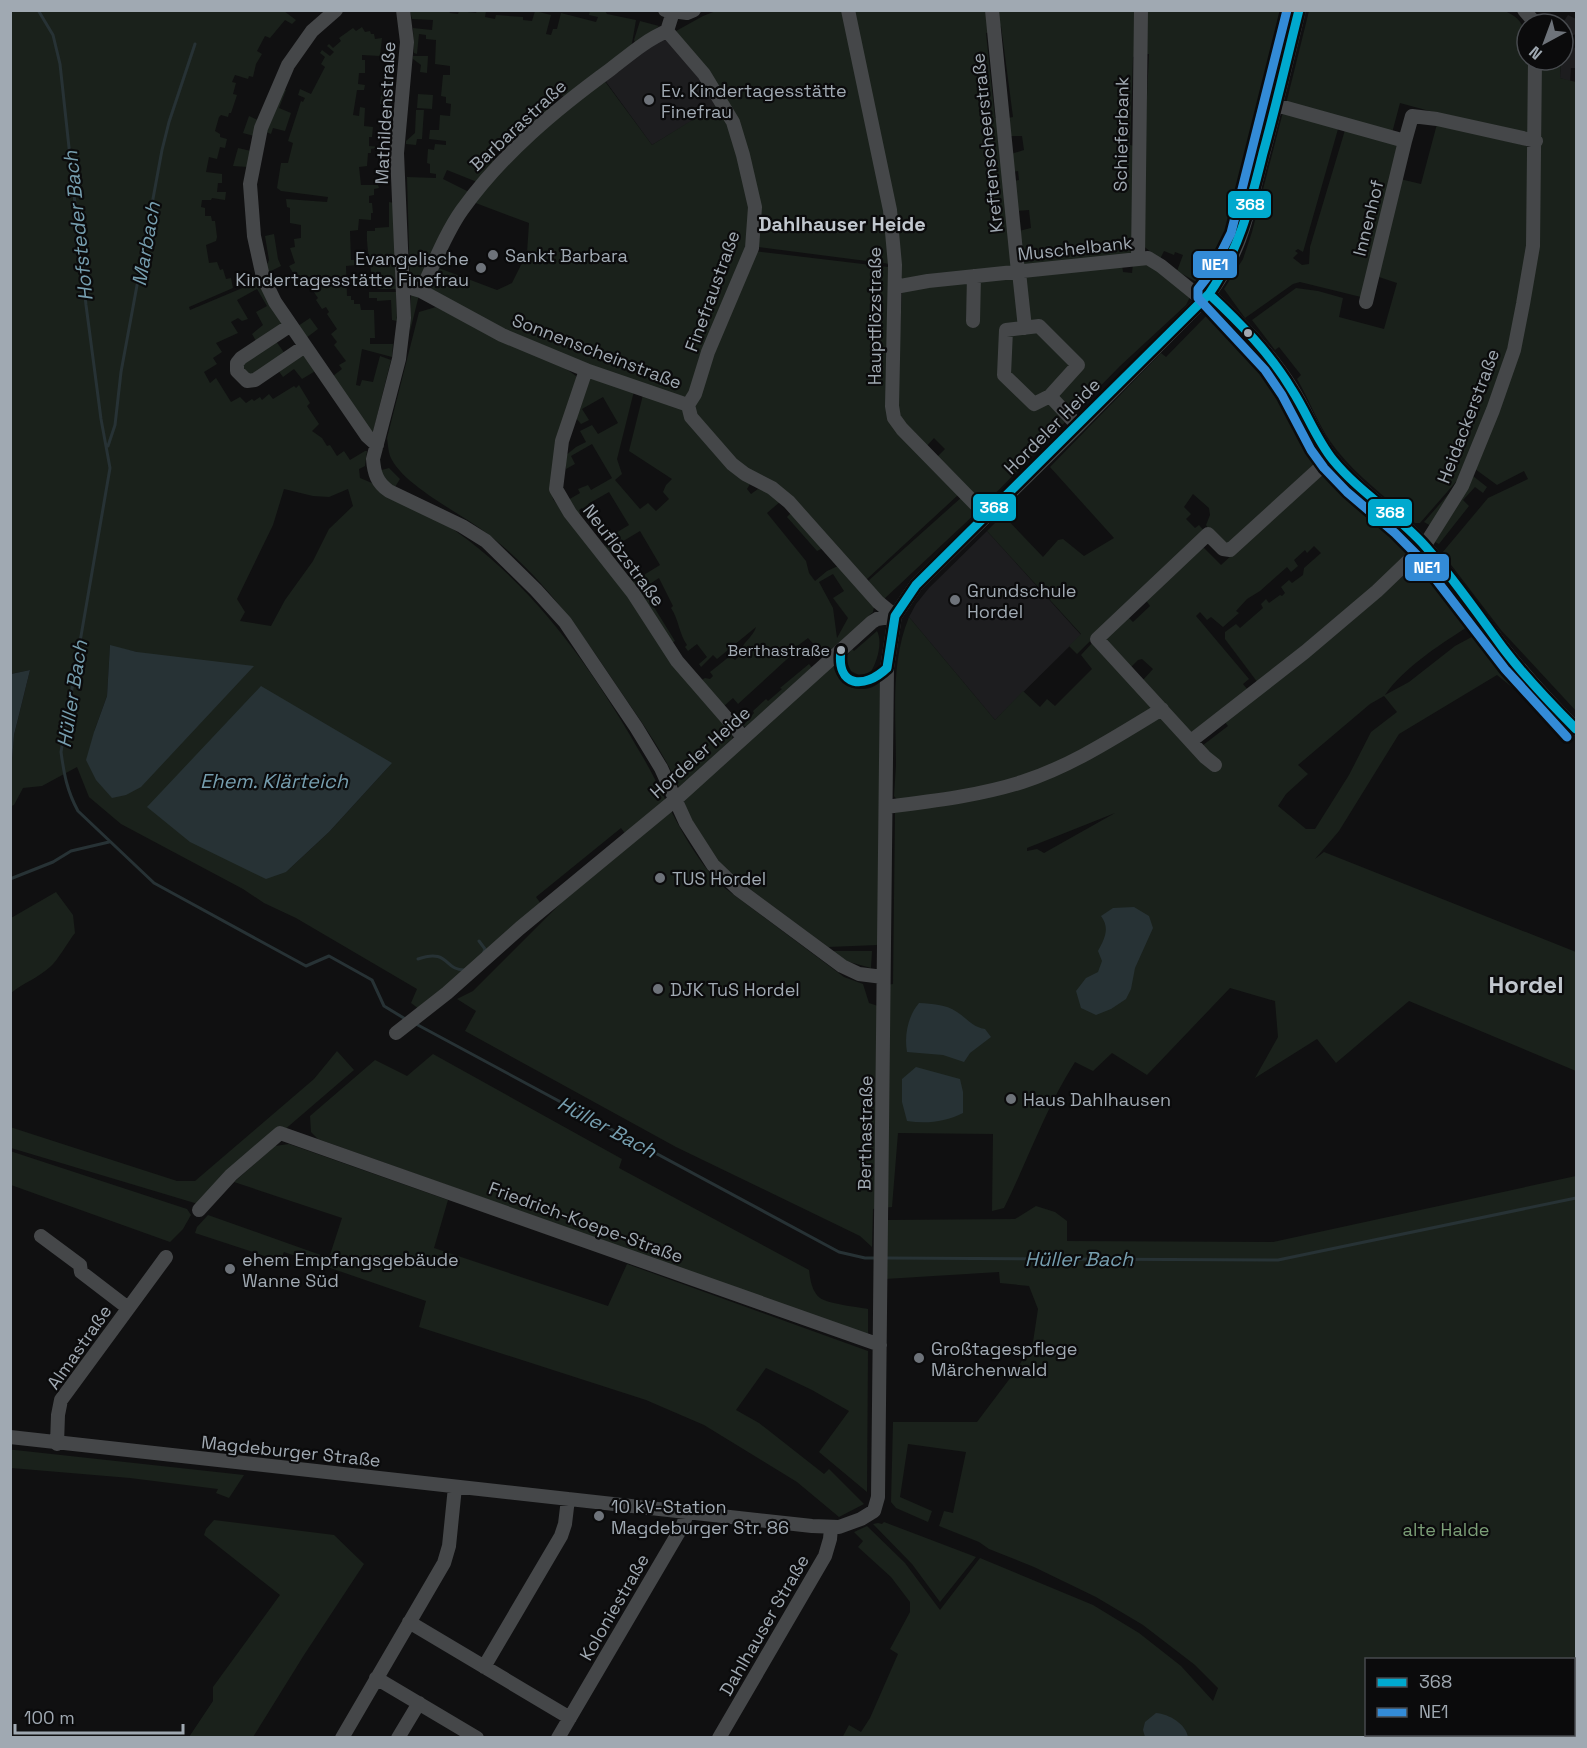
<svg xmlns="http://www.w3.org/2000/svg" width="1587" height="1748" font-family="'Space Grotesk',sans-serif">
<style>
.built{fill:#1d1d1f}
.green{fill:#1a211b;fill-rule:evenodd}
.water{fill:#273235}
.lines{fill:none;stroke-linecap:round;stroke-linejoin:round}
.stream{stroke:#273235;stroke-width:3}
.minor{stroke:#454749;stroke-width:14}
.bus-1-casing{stroke:#0b0b0c;stroke-width:14}
.bus-2-casing{stroke:#0b0b0c;stroke-width:14}
.bus-1{stroke:#00a9ce;stroke-width:9}
.bus-2{stroke:#338bd7;stroke-width:9}
.poi-dot{fill:#6e737a;stroke:#0b0b0c;stroke-width:2}
.bus-dot{fill:#a0a9b2;stroke:#0b0b0c;stroke-width:2}
.labels{text-anchor:middle;dominant-baseline:central;stroke-width:4.5;stroke-linejoin:round;paint-order:stroke}
.bus-label{font-size:16px;fill:#a0a9b2;stroke:#0b0b0c;text-anchor:end}
.poi-label{font-size:18px;fill:#a0a9b2;stroke:#0b0b0c;text-anchor:start}
.street-label{font-size:18px;fill:#a0a9b2;stroke:#0b0b0c}
.park-label{font-size:18px;fill:#7b9e77;stroke:#0b0b0c}
.neighbourhood-label{font-size:20px;font-weight:bold;fill:#c1c7ce;stroke:#0b0b0c}
.water-label{font-size:20px;font-style:italic;fill:#769eaf;stroke:#0b0b0c}
.district-label{font-size:24px;font-weight:bold;fill:#c1c7ce;stroke:#0b0b0c}
.line-badge{stroke:#0b0b0c;stroke-width:2}
.badge-label{font-size:16px;text-anchor:middle;font-weight:bold;fill:#fff}
</style>
<rect width="100%" height="100%" fill="#101011"/>
<path class="built" d="M1568,15L1576,19V34L1571,36V47L1576,48V68H1571L1570,82L1560,78L1561,60H1563V24H1556V19L1564,21Z
M670,38L718,105L652,145L604,79L659,39Z
M987,531L1081,635L995,720L909,617L916,604L929,588Z"/>
<path class="green" d="M11,11H284L296,20L292,24L285,20L270,38L265,36L257,51L262,54L256,64L253,77L249,76L248,79L235,75L232,82L236,83L233,94L237,95L231,113H229L228,117L221,115L219,117L215,131L220,134V137L227,139L225,148L220,147L217,159L209,157L206,172L222,174V183H218L217,192H226L225,200L212,198L211,200H202L201,207L205,208V216H211L212,221H215L217,237L216,241L206,245L209,263L217,262L220,270L223,269L226,279L231,278L233,288L189,307L190,310L259,281L287,327L273,337L288,358L302,349L317,370L302,379L294,369L283,377L275,366L255,380L239,373L256,341L252,334L263,325L256,312L267,306L257,289L237,300L248,319L242,321L238,318L231,322L238,333L216,343L222,352L213,358L217,364L204,372L210,383L216,378L231,402L240,397L246,403L252,399L254,401L260,397L262,400L269,394L273,399L294,386L296,388L299,385L310,403L307,406L319,424L312,431L322,438L327,446L330,445L337,456L344,451L350,460L365,451H367L365,466L359,469L360,478C381,486 400,497 420,508C522,567 587,659 644,759C669,803 686,850 722,886L844,977L863,984L869,1003L881,1007L884,985L893,984L895,811L965,801L1161,718L1194,752L1228,726L1224,721L1420,555L1443,580L1474,623C1446,640 1403,668 1385,695L1409,682L1455,646L1481,632L1522,683L1513,688L1497,675L1399,734L1339,831L1315,859L1324,852L1576,952V1071L1409,1001L1336,1063L1317,1039L1255,1078L1278,1037L1275,1001L1230,988L1147,1075L1112,1053L1093,1071L1075,1062C1046,1107 1028,1160 1004,1208L992,1211L993,1134L898,1133L892,1207L873,1209L872,1247L860,1236L676,1147L465,1031L476,1011L457,999L473,991L592,872L629,839L621,828L536,897L544,908L423,1012L411,1003L417,989L296,918L264,903L243,889L121,824L89,797L77,767L42,786L23,788L14,805L11,806V773L14,735L30,670L11,674ZM284,489L313,496L329,497L348,489L353,506L329,529L313,561L285,600L271,626L240,621L245,612L237,599L273,525ZM110,646L137,652L94,732L107,696ZM1384,696L1397,712L1371,732L1349,775L1315,829H1306L1278,806L1286,794L1308,774L1298,765L1370,704ZM392,763L329,832L286,872ZM1115,813L1044,853L1037,849L1027,851V848Z
M410,11H449L450,13L458,14L459,11L476,13L477,11H486L485,17L495,19L496,15L523,17V20L532,21L535,11L551,15L546,34L551,35L553,29H557L561,13L596,22L598,17L589,15L590,11H605L607,14L636,20L631,49L564,97L554,87L544,97L553,108L510,145L503,139L487,155L495,162L477,182L447,170L443,179L469,192L420,285H410L407,177L436,178V174L430,173V164L427,163L428,149L434,150L435,144L446,145V141L429,139L430,130H439L440,115L450,116L451,104L446,103V97L441,96L443,75H450V66L435,64L436,40L426,39V35L419,34L417,54L414,53L413,28L432,30L433,20L412,19Z
M716,11H842L885,209L890,264L758,247L742,140L676,31L703,16Z
M853,11H989L991,32L986,33L995,118H1000L1013,268L902,280Z
M996,11H1138L1137,56L1133,57L1130,145L1135,146L1132,254L1023,268L1019,231L1031,228L1029,210L1016,211L1014,181L1019,180L1018,171L1013,172L1011,154L1024,150L1022,136H1011L1008,118L1013,117L1001,26L998,25Z
M1146,11H1288C1283,30 1279,49 1275,69C1269,89 1261,109 1255,130C1241,183 1238,242 1200,284L1177,271L1183,255L1175,252L1174,255L1164,251L1160,259L1142,245L1143,179L1149,54H1144Z
M1309,11H1505C1528,21 1527,37 1527,60H1529L1528,133L1492,128L1400,103L1392,133L1286,104Z
M640,21L659,26L636,46L634,40Z
M362,27L365,32L370,31L371,34H374L375,39L382,38L380,56L362,55V60H365V73H359L358,84L365,85L364,90H357L353,115L359,116L360,107L365,108L364,126L373,127L372,137H369V146L381,147L371,149V153H368L367,166L359,167L361,185H378L379,188L374,189V195L369,196V203H372L373,213H371V220L359,219L358,230L350,231L351,260H356V265L346,266L347,296H351V300H354V304H360L361,310H374L375,338H370V344H393L392,357L362,349L356,385L360,386L362,380L373,382L380,356L391,360L373,432L367,428L333,376L342,369L339,365L346,361L334,345L337,342L331,334L337,329L327,314L329,312L326,307L322,309L316,300L318,298L309,285L302,288L289,266L295,263L290,248L295,247L294,239L301,238V225L290,223V208L287,207L286,199L327,202L328,197L281,191L277,188L281,163H288L293,143L288,141L301,101L303,102L305,98L298,95L300,89L311,94L325,67L321,64L325,57L320,53L322,50L330,56L334,52L327,46L329,44L333,48L341,41L339,38L353,28L356,31Z
M413,56H428L427,73L420,72L421,65L413,59Z
M1538,60H1561L1560,78L1576,82V711L1501,630L1442,553L1488,498L1528,479L1524,471L1497,485L1475,469L1533,275Z
M384,66L394,67L391,105L380,104Z
M601,76L652,145L718,104L732,137L750,206L747,246L691,392L684,397L586,365L533,344L430,291L429,285L436,267L497,290L512,283L527,253L529,223L473,202L505,162Z
M281,88L286,90L279,108L291,113L285,131L273,128L271,134L266,132Z
M418,94L433,95L432,109L417,108Z
M416,110H424L422,139H417L416,145L406,144V141L415,133Z
M1283,112L1338,129L1303,252L1298,249L1295,251L1298,253L1293,258L1302,265L1309,264L1310,247L1345,130L1398,144L1361,297L1300,282L1293,284L1245,318L1224,289L1243,259L1252,232Z
M249,116L260,121L254,136L243,133Z
M1437,124L1527,146L1529,149V227L1524,274L1509,343L1501,371L1461,476L1420,523H1415C1386,497 1352,473 1330,441C1317,422 1309,399 1297,379L1301,375L1279,347L1275,350L1252,320L1296,288L1318,291L1343,298L1339,317L1384,329L1397,283L1376,276L1400,179L1421,184Z
M238,148L251,151L248,167L233,166Z
M389,202L394,203L395,255H385L386,264H395L396,289H379L372,285C372,266 366,251 367,231H375V228L389,227Z
M274,234L278,259L281,266L267,273L265,269L269,260L265,236Z
M754,251L888,267L887,413L958,495L867,579H863L745,470L698,418L694,406Z
M1133,263H1149L1191,295L1186,305L1120,366L982,507L936,458L945,449L934,438L926,447L899,418L897,390L902,292L969,280L966,319L973,321L978,280L1122,265L1123,272L1132,273Z
M369,292H396L397,321L392,320L391,300L377,301V298H369Z
M411,292L419,295L410,331Z
M436,307L485,332L561,365L576,376V382L551,486L553,499L733,734L732,739L679,788C665,755 645,727 625,698C583,635 541,571 478,527C454,510 401,483 390,456C388,450 388,444 387,438L419,312Z
M1207,315H1212C1244,339 1269,373 1289,408C1299,425 1306,444 1318,461L1228,546L1208,528L1206,525L1210,515L1209,508L1193,494L1184,507L1191,514L1186,519L1195,528L1199,525L1205,532L1152,580L1077,654L1069,646L1081,634L987,531L1003,515L1043,557L1058,540L1063,539L1084,556L1114,538L1050,467L1161,353L1166,357Z
M310,318L318,329L306,338L298,326Z
M590,378L634,391L617,459L622,474L615,480L640,509L648,503L656,511L669,499L663,492L666,485L672,479L629,451L643,395L683,408L750,484L747,489L751,494L758,489L767,492L781,501L767,513L806,561L809,573L815,581L827,571L838,566L874,607L873,612L824,656L808,638L796,647L798,649L738,704L733,698L724,706L700,681L705,678L710,679L713,676L710,672L730,656L735,660L743,653L741,650C744,641 753,637 756,627L717,659L713,655L701,667L699,664L707,657L697,644L688,651L685,647L687,645C679,634 679,620 671,608L673,606L659,578L648,585V587L644,591L675,641L670,644L627,577L630,575L634,581L660,565L640,531L620,543L624,551L618,554L614,547L611,549L612,552L608,554L603,547L609,543L606,539L629,525L609,492L588,504L592,512L587,515L582,508L579,510L580,513L578,515L568,500L580,493L578,489L588,485L591,490L612,478L592,444L571,456L575,464L566,469L565,456L576,447L586,442L580,431L592,425L598,434L618,423L603,397L582,409L589,420L581,424L575,417ZM833,574L844,591L833,598L848,618L837,638L833,608L819,582Z
M389,468L400,479L395,487L384,480L378,471Z
M1325,470L1411,550L1379,582L1258,683L1225,639V632L1236,624L1240,628L1263,608L1261,604L1266,599L1269,603L1280,595L1282,596L1285,593L1281,587L1289,580L1292,583L1303,575L1304,568L1321,553L1314,546L1307,553L1305,550L1294,560L1298,566L1291,572L1287,567L1260,591L1247,599L1236,611L1239,613L1223,627L1211,617L1207,620L1200,612L1196,616L1249,679L1243,684L1248,690L1192,732L1188,730L1142,681L1153,669L1142,659L1138,660L1130,668L1105,639L1126,615L1133,622L1150,606L1145,599L1200,548H1204L1221,565Z
M1473,476L1487,487L1483,493L1475,487L1463,500L1469,506L1439,544L1435,542Z
M1459,482L1431,526L1424,522Z
M963,496L977,512L883,600L867,582Z
M791,513L823,548L817,551L787,517Z
M909,617L995,720L1023,691L1040,707L1047,699L1055,706L1092,669L1081,655L1093,642L1155,708L1064,760L1001,784L897,800L894,796L896,765C896,716 890,663 909,617Z
M877,631C883,642 877,663 870,673L859,675L851,671L845,658L852,649L854,651Z
M833,663C835,685 863,698 880,682L878,945L828,947L755,893L722,866L689,816L683,799Z
M809,664L813,669L748,726L742,727L754,713L753,711L766,699L768,701L782,689L780,688Z
M56,892L73,915L75,933C67,943 59,959 50,967C38,978 23,983 11,993V918Z
M829,951H872L871,968L842,960Z
M337,1051L354,1070L198,1204L11,1148L10,1127L177,1181H195L314,1079Z
M433,1054L622,1159L619,1168L809,1270C810,1279 812,1292 820,1298C828,1304 858,1307 868,1309V1335L318,1139L311,1132L310,1116L375,1060L407,1076Z
M289,1144L448,1200L434,1248L608,1306L627,1264L868,1351L867,1492L819,1452L849,1411L812,1390L766,1368L736,1410L759,1423L824,1474L829,1469L864,1504L839,1517L797,1482L704,1425L646,1400L419,1327L426,1301L284,1252L280,1261L195,1233L197,1227L208,1215L329,1258L342,1218L234,1182L275,1146Z
M10,1151L187,1209L191,1215L183,1229L170,1242L11,1185Z
M1576,1176V1737L842,1738L849,1725L861,1732L870,1718L898,1654L890,1649L910,1612V1602L891,1577L858,1547L863,1541L854,1532L867,1526L905,1563L940,1610L980,1558L1093,1605L1139,1633L1181,1666L1213,1701L1218,1688L1195,1665L1143,1625L1096,1597L1034,1567L989,1549L979,1542L939,1526L944,1511L953,1513L966,1452L908,1444L900,1497L932,1511L928,1522L896,1508L891,1502L893,1422H977L1017,1369L1033,1342L1038,1309L1029,1286L1000,1283L999,1272L885,1279L886,1220L1015,1219L1036,1206L1055,1212L1067,1221V1241L1273,1242ZM1366,1660H1574V1734H1366Z
M10,1450H15L244,1475L229,1498L216,1493L218,1489L130,1478L11,1468Z
M214,1520L334,1535L364,1564L304,1655L253,1737H189L213,1701V1687L280,1595L204,1535L206,1529Z
M884,1522L976,1557L940,1602L912,1564L873,1524L878,1523L882,1524Z"/>
<path class="water" d="M110,645L137,652L254,666L141,787L126,795L112,798L96,780L86,760L94,732L107,696Z
M30,670L14,735L11,773V674Z
M261,686L392,763L329,832L286,872L266,879L190,842L147,807Z
M1134,907L1149,916L1153,928L1135,968L1131,989L1126,999L1111,1009L1096,1015L1081,1008L1076,991L1086,978L1098,972L1102,961L1098,951C1105,938 1110,928 1101,916L1113,908Z
M919,1003C933,1004 945,1004 957,1012C968,1019 972,1027 985,1029L991,1037L970,1053L964,1062L943,1055L907,1052C904,1035 908,1016 919,1003Z
M916,1067L960,1079L963,1092V1113C945,1122 927,1124 907,1121L902,1102V1079Z
M1156,1713C1169,1714 1186,1724 1188,1737H1145L1143,1730L1145,1722Z"/>
<g class="lines">
<path class="stream" d="M38,10L53,35L60,64L86,305L101,419L110,468L61,752C64,774 67,791 78,811L154,883L306,966L329,956L372,980L384,1006L407,1020
M108,446L115,425L121,372L162,150L169,122L195,44
M10,879L53,862L71,851L109,842
M479,941L485,949L483,954
M418,959C449,948 444,970 464,970
M416,1024L839,1252L865,1258H876
M886,1258L1278,1260L1576,1198"/>
<path class="minor" d="M336,10L312,31L288,65L261,128L250,184L254,236L263,277L275,302L367,436L377,445
M403,10L407,42L397,153L404,318L399,359L373,459C374,473 377,483 389,491L462,526L486,541L536,590L565,622L636,727L661,768L686,823L713,865L738,889L842,966L859,974L883,977
M665,10L687,13L694,10
M848,10L890,210L895,265L892,406L894,418L902,429L987,516
M992,10L1018,272
M1524,10L1536,24
M667,31L704,74L733,122L743,155L755,207L752,248L708,352L695,394L688,405
M1276,105L1405,141L1412,116L1437,119L1536,141
M1138,259L1141,10
M1019,272L1025,328
M895,287L928,281L1148,258L1161,266L1203,300
M414,289L421,291C434,264 445,234 462,210C502,154 556,109 611,69C629,55 646,40 667,31L673,12
M421,291L502,335L586,370L688,405L691,417L732,464L745,474L772,488L789,502L878,602L895,616
M1209,294C1240,323 1270,353 1292,389C1307,412 1316,440 1333,460C1360,493 1398,515 1426,547C1451,576 1472,607 1495,637C1519,670 1548,701 1576,729
M1366,302L1405,141
M973,321L974,276
M291,325L241,358L237,363V371L247,381L255,380L305,346
M1039,326L1078,365L1050,396L1034,404L1004,375L1006,330Z
M586,370L562,441L556,489L570,513L633,593L677,661L743,737
M1050,396L1078,426
M1191,741L1305,652L1377,591L1425,545L1462,486L1493,410L1514,350L1523,304L1533,246L1535,60
M1215,765L1205,757L1097,639L1208,534L1223,549L1230,550L1331,458
M886,807C932,801 978,796 1022,782C1072,766 1117,736 1162,709
M396,1033L447,993L520,928L675,800L872,622L877,619L895,616
M199,1210L231,1175L280,1133L880,1345
M41,1236L80,1265L81,1272L128,1308
M10,1437L812,1526L839,1527L861,1519L874,1511L878,1497L887,668L895,616L916,585L1078,426L1209,294C1243,249 1248,210 1262,158C1275,109 1287,60 1299,10
M57,1444L58,1415L61,1400L166,1257
M409,1622L570,1718
M484,1667L561,1536L565,1524L568,1499
M376,1678L477,1738
M342,1738L444,1563L449,1546L455,1487
M398,1738L419,1703
M558,1738L683,1525L687,1513
M719,1738L825,1556L830,1539L831,1528"/>
<g class="bus-1-casing">
<path id="bus-1" d="M1209,294C1240,323 1270,353 1292,390C1307,413 1316,439 1333,460C1360,493 1398,515 1426,547C1454,579 1478,614 1503,648C1525,677 1550,703 1576,729
M841,650C836,687 864,690 887,668
M887,668L895,616L916,585L1209,294C1240,249 1250,205 1263,153C1276,106 1287,58 1299,10"/>
</g>
<g class="bus-2-casing">
<path id="bus-2" d="M1287,10L1231,233L1212,271L1198,289V298L1265,370L1282,395L1311,450L1324,468L1347,492L1395,533L1417,555L1505,669L1567,737"/>
</g>
<use href="#bus-1" class="bus-1"/>
<use href="#bus-2" class="bus-2"/>
</g>
<g class="poi-dot">
<circle cx="649" cy="100" r="6"/>
<circle cx="493" cy="255" r="6"/>
<circle cx="481" cy="268" r="6"/>
<circle cx="955" cy="600" r="6"/>
<circle cx="660" cy="878" r="6"/>
<circle cx="658" cy="989" r="6"/>
<circle cx="1011" cy="1099" r="6"/>
<circle cx="230" cy="1269" r="6"/>
<circle cx="919" cy="1358" r="6"/>
<circle cx="599" cy="1516" r="6"/>
</g>
<g class="bus-dot">
<circle cx="1248" cy="333" r="5"/>
<circle cx="841" cy="650" r="5"/>
</g>
<g class="labels">
<g class="bus-label">
<text x="830" y="650">Berthastraße</text>
</g>
<g class="poi-label">
<text x="661" y="90">Ev. Kindertagesstätte<tspan x="661" dy="21">Finefrau</tspan></text>
<text x="505" y="255">Sankt Barbara</text>
<text x="469" y="258" text-anchor="end">Evangelische<tspan x="469" dy="21">Kindertagesstätte Finefrau</tspan></text>
<text x="967" y="590">Grundschule<tspan x="967" dy="21">Hordel</tspan></text>
<text x="672" y="878">TUS Hordel</text>
<text x="670" y="989">DJK TuS Hordel</text>
<text x="1023" y="1099">Haus Dahlhausen</text>
<text x="242" y="1259">ehem Empfangsgebäude<tspan x="242" dy="21">Wanne Süd</tspan></text>
<text x="931" y="1348">Großtagespflege<tspan x="931" dy="21">Märchenwald</tspan></text>
<text x="611" y="1506">10 kV-Station<tspan x="611" dy="21">Magdeburger Str. 86</tspan></text>
</g>
<g class="street-label">
<text transform="translate(385 113) rotate(-87)">Mathildenstraße</text>
<text transform="translate(518 125) rotate(-43)">Barbarastraße</text>
<text transform="translate(1121 134) rotate(-89)">Schieferbank</text>
<text transform="translate(987 143) rotate(-96)">Kreftenscheerstraße</text>
<text transform="translate(1368 218) rotate(-76)">Innenhof</text>
<text transform="translate(1075 248) rotate(-6)">Muschelbank</text>
<text transform="translate(712 291) rotate(-70)">Finefraustraße</text>
<text transform="translate(874 316) rotate(-90)">Hauptflözstraße</text>
<text transform="translate(597 351) rotate(21)">Sonnenscheinstraße</text>
<text transform="translate(1468 416) rotate(-69)">Heidackerstraße</text>
<text transform="translate(1052 426) rotate(-45)">Hordeler Heide</text>
<text transform="translate(624 555) rotate(53)">Neuflözstraße</text>
<text transform="translate(700 752) rotate(-42)">Hordeler Heide</text>
<text transform="translate(865 1133) rotate(-89)">Berthastraße</text>
<text transform="translate(586 1222) rotate(20)">Friedrich-Koepe-Straße</text>
<text transform="translate(79 1347) rotate(-55)">Almastraße</text>
<text transform="translate(291 1451) rotate(6)">Magdeburger Straße</text>
<text transform="translate(614 1607) rotate(-60)">Koloniestraße</text>
<text transform="translate(764 1625) rotate(-60)">Dahlhauser Straße</text>
</g>
<g class="park-label">
<text x="1446" y="1529">alte Halde</text>
</g>
<g class="neighbourhood-label">
<text x="842" y="224">Dahlhauser Heide</text>
</g>
<g class="water-label">
<text transform="translate(78 226) rotate(-96)">Hofsteder Bach</text>
<text transform="translate(146 244) rotate(-80)">Marbach</text>
<text transform="translate(72 694) rotate(-81)">Hüller Bach</text>
<text x="274" y="781">Ehem. Klärteich</text>
<text transform="translate(607 1127) rotate(28)">Hüller Bach</text>
<text x="1079" y="1259">Hüller Bach</text>
</g>
<g class="district-label">
<text x="1526" y="984">Hordel</text>
</g>
</g>
<g class="line-badge">
<rect x="1227" y="190" width="45" height="29" rx="6" fill="#00a9ce"/>
<rect x="1192" y="250" width="46" height="29" rx="6" fill="#338bd7"/>
<rect x="972" y="493" width="45" height="29" rx="6" fill="#00a9ce"/>
<rect x="1367" y="498" width="46" height="29" rx="6" fill="#00a9ce"/>
<rect x="1404" y="553" width="46" height="29" rx="6" fill="#338bd7"/>
</g>
<g class="badge-label">
<text x="1250" y="210">368</text>
<text x="1215" y="270">NE1</text>
<text x="994" y="513">368</text>
<text x="1390" y="518">368</text>
<text x="1427" y="573">NE1</text>
</g>
<rect width="1587" height="1748" fill="none" stroke="#a0a9b2" stroke-width="24"/>
<rect x="1365" y="1658" width="210" height="78" fill="#0b0b0c" stroke="#474a4e" stroke-width="1.5"/>
<rect x="1377" y="1678" width="30" height="9" fill="#00a9ce" stroke="#474a4e" stroke-width="1.5"/>
<text x="1419" y="1688" font-size="18" fill="#a0a9b2">368</text>
<rect x="1377" y="1708" width="30" height="9" fill="#338bd7" stroke="#474a4e" stroke-width="1.5"/>
<text x="1419" y="1718" font-size="18" fill="#a0a9b2">NE1</text>
<g transform="translate(1545 42) rotate(221)"><circle r="28" fill="#0b0b0c" stroke="#474a4e" stroke-width="1.5"/>
<path d="M0-4.5L10 22L0 15L-10 22Z" fill="#6e737a"/>
<text y="-9" font-size="16" font-weight="bold" text-anchor="middle" fill="#a0a9b2">N</text>
</g>
<path d="M15 1724v9h168v-9" fill="none" stroke="#a0a9b2" stroke-width="3"/>
<text x="24" y="1724" font-size="18" fill="#a0a9b2" stroke="#0b0b0c" stroke-width="4.5" paint-order="stroke">100 m</text>
</svg>
